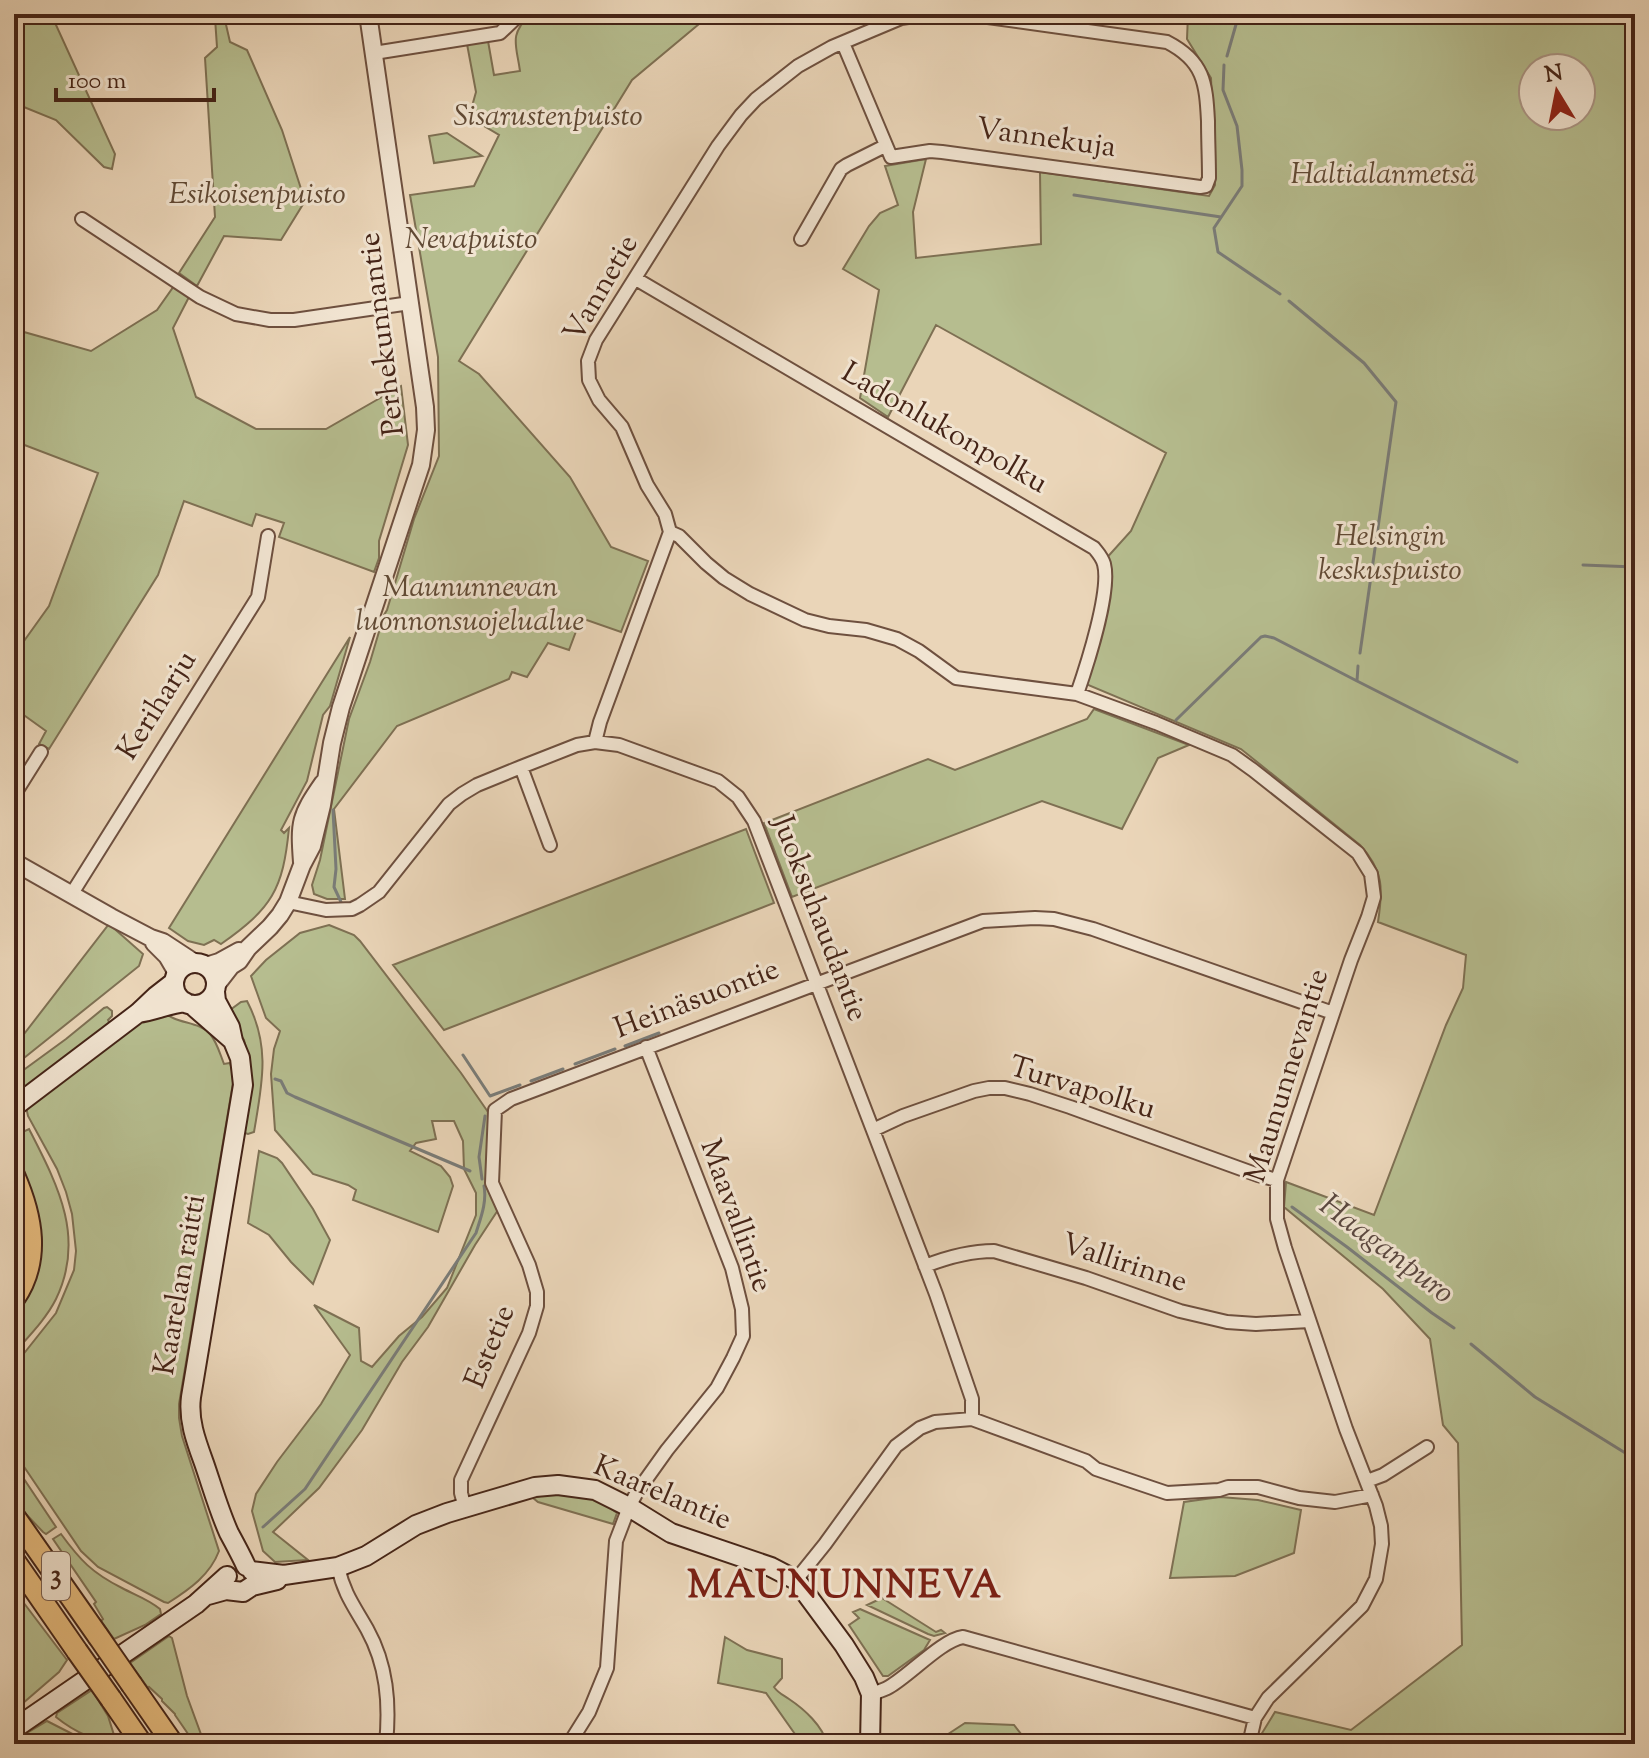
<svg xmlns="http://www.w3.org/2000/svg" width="1649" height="1758" font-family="'Sorts Mill Goudy',serif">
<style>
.green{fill:#b6bd8f;stroke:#7e7053;stroke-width:2;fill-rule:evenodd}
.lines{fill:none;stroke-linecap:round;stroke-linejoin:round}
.stream{stroke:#7a7c78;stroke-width:3}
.minor-casing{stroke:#6e503f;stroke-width:16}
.tertiary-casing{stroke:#6e503f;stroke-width:20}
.secondary-casing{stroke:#452417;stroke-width:22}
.trunk-casing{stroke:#452417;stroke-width:24}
.minor{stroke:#f1e4d1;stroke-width:12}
.tertiary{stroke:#f1e4d1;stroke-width:16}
.secondary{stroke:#f1e4d1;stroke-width:18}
.trunk{stroke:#e5ba7c;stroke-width:20}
.trunk-bridge-casing{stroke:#452417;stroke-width:24;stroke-linecap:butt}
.trunk-bridge{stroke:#e5ba7c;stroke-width:20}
.labels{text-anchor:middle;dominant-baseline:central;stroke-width:6;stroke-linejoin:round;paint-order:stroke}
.shield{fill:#f1e4d1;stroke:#795e4f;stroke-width:2}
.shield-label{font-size:28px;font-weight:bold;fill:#452417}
.park-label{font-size:30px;font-style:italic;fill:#614a35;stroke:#f1e4d1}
.street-label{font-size:30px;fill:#452417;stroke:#f1e4d1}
.water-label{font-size:32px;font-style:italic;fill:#5b4840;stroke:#f1e4d1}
.district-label{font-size:38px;font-weight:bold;letter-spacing:2px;fill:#7a1f14;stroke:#f1e4d1}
</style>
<rect width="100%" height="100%" fill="#ead5b8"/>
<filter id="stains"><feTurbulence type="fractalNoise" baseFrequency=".0025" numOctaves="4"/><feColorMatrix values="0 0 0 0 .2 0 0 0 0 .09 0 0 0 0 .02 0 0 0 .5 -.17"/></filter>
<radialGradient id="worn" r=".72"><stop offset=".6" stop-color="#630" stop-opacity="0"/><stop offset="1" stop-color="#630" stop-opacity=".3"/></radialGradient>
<path class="green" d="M14,14H51L115,154L112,169L104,167L56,120L14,103Z
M530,14H711L632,80L459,361L479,374L570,477L611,547L648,561L621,632L581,618L569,650L548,643L527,677L512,672L509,679L397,726L334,809L345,899H327L314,894L312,885L320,860L349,719L370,662L384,615L387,610L414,519L439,456L438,357L410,195L474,186L499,135L469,117L476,92L467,44L488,41L494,75L520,71C516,43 509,36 530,14Z
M1188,14H1635V1744H1282L1259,1738L1275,1712L1351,1730L1462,1645L1458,1443L1443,1425L1430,1339L1383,1289L1284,1207L1286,1182L1374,1215L1446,1025L1463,988L1466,955L1378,922C1383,889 1384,871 1360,845L1241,749L1081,682L1092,645L1103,562L1131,531L1166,453L936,325L888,417L860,398L879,290L843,269L869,226L880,213L898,205L885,166L926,159L913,212L916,258L1041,244L1040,172L1209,196L1215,185L1211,78L1187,39ZM1533,68H1581V116H1533Z
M224,16L230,42L247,50L282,130L305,201L281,240L224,236L197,286L179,273L215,217L205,58L217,47L215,18Z
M447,133L482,156L434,163L429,136Z
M174,286L189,297L173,328L196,397L256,429H326L401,386L408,445L379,541V558L374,572L279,537L284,523L256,514L252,526L184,501L158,575L49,749L39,744L46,731L14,708V655L49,606L98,473L14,441V327L17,330L91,351L157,310Z
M350,637L330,706L323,715L307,781L281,830L284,833L289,828C283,890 272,908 221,944L214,940L204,945L188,941L169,928Z
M1094,709L1189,745L1158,758L1122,829L1042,801L792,897L764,823L928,759L955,770L1087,719Z
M746,829L774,903L444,1030L393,965Z
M109,924L143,954L139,966L14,1066V1047Z
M329,925L354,935L360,941L461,1073L488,1112L498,1210L475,1245L428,1327L402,1362L362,1430L319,1488L273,1532L308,1560L275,1562L263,1551L252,1511L256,1494L277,1462L321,1404L350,1355L314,1305L359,1328L361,1361L372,1367L399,1336L422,1317L447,1288L476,1215V1193L464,1169L463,1141L454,1121H432L436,1139L416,1143L410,1151L441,1166L450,1177L453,1186L438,1232L353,1200L356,1190L348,1185L313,1174L275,1130L271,1074L274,1049L280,1031L266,1018L251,976L266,960L300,933Z
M247,1001C271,1047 262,1084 254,1132L248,1134L242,1132L248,1058L244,1040L226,1013L241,1002Z
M107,1007L112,1011V1016L108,1020L110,1024L18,1095L14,1089V1077L66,1039L104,1008Z
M163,1010C174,1025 198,1020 210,1034C217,1042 220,1054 224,1064L230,1063L234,1077L179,1404V1418L182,1436L219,1551C210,1575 190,1589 168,1603L164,1602L98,1567L81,1551L14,1452V1366L56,1313L74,1270L76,1251L72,1214L66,1192L57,1169L28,1116L26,1107L125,1029Z
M29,1129C57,1184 86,1237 56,1299C46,1319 29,1336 14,1353V1312L34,1283L41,1253L40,1230L34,1205L15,1157L14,1136Z
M259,1151L277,1158L282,1163L313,1209L330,1240L313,1284L291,1262L269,1235L248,1223Z
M14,1464L56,1527L46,1534L43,1532L24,1512L14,1497Z
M551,1493L579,1495L599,1500L617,1513L613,1524L538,1502L533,1498Z
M1220,1497L1258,1500L1301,1510L1294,1553L1235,1576L1170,1578L1184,1502Z
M61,1534C80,1560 92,1573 122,1588C135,1595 148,1599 160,1609L161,1614L145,1625L114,1639L101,1621L103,1619L94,1604L96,1602L53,1539Z
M14,1590L67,1660L59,1672L22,1704L14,1692Z
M882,1598L936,1632L941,1630L945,1633L934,1636L928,1634L867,1605Z
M860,1609L930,1640L924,1650L888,1676H883L849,1625L859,1618L853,1612Z
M169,1636L172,1638L187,1696L202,1737L206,1744H195L175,1715V1714L162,1701V1699L149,1687L148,1688L130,1663Z
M725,1637L747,1650L782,1659V1678L774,1687C778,1693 783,1695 789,1699C804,1709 823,1726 827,1744H802L766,1693L718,1683Z
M92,1690L108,1716L114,1735L121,1744C99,1744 73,1731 56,1717L57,1713Z
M47,1721L92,1744H31L22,1736Z
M965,1723L1014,1725L1029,1744H933Z"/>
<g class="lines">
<path class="stream" d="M1227,56L1239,14
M1224,65L1223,90L1237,126L1242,170V186L1214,228L1218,252L1280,294
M1074,195L1221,217
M1289,301L1364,363L1396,402L1360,653
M1583,565L1635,567
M1358,666L1357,681L1517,762
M1176,720L1261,637L1265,636L1274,638L1357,681
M333,810L336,869L334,887L341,902
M625,1046L659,1033
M463,1055L490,1096L520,1085
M575,1064L615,1049
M275,1079L281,1081L287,1093L295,1097L470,1171
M531,1081L563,1069
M482,1179L479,1157L485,1116
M1292,1207L1347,1247L1432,1313L1454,1328
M1471,1344L1535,1397L1635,1459
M263,1527L305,1489L476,1233C481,1217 487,1202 484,1186"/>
<g class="minor-casing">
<path id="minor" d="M843,43L891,157L930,151L942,152L1200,187L1206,186L1209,178C1209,159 1208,140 1208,121C1206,83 1204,61 1167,42L966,14
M374,53L500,33L520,14
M82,219L200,297L236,314L270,320H294L410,303
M801,239L841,169L847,165L885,146
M636,279L1094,548C1098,553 1102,557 1104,564C1111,591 1087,665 1077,694
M670,532L679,536L706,563L724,578L750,594L805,620L829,626L866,630L897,639L919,651L956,678L1077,694L1156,723L1232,755L1253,770L1358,853L1371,874L1374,897L1368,917L1351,960L1277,1180V1219L1285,1248L1346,1429L1376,1506L1381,1526L1382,1544L1376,1579L1362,1606L1268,1698L1255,1718L963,1637C942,1640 910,1675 889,1687C884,1690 877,1692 871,1694
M595,742L600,722L670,532L665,514L647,485L622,427L599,400L589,380L588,361L596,340L718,146L741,115L756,99L798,66L832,47L901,18L929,14
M521,767L550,845
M14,795L41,752
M71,895L258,597L268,536
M288,902L326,910L352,909L360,905L379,892L449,804L462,794L477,785L521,767L577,745L595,742L619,745L718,781L738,797L754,821L936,1294L972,1399V1419
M873,1130L903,1116L974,1091L989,1088H1005L1030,1094L1070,1107L1258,1175L1277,1180
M925,1266C948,1257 970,1251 994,1251L1086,1278L1180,1311L1227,1322L1256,1324L1309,1321
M1367,1481L1383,1475L1427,1447
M465,1508L461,1493V1480L529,1333L537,1306V1292L529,1265L492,1183L495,1110L511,1099L983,921L1035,918L1054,919L1093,929L1333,1013
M338,1567C344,1594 354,1606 367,1629C387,1665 390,1703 386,1744
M796,1580L825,1544L896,1446L920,1428L935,1422L972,1419L1086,1461L1096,1469L1167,1493L1219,1490L1228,1487H1258L1299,1498L1335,1502L1372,1495
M569,1744L589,1712L607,1668L616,1541L629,1507L637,1492L667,1450L717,1388L733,1358L743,1336L742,1309L732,1268L646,1047
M1249,1744L1255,1718"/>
</g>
<g class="tertiary-casing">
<path id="tertiary" d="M14,862L111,917L151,938L163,942L195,963
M302,862C299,822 300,816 323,783
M154,943L167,956L177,973
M206,966L219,962L239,951
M217,984L231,966L239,961L248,948L270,927L280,915L288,902L302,865L312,846L322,805L332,743L341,707L421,465L426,430L425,407L368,14"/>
</g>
<g class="secondary-casing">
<path id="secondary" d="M174 984a21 21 0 1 1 42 0a21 21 0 1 1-42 0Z
M215,992L216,1001L230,1027L233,1041L240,1058L243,1085L191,1397C188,1420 196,1441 204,1463C212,1486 219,1511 229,1533C235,1544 241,1555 246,1566
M192,1005L231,1039
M138,1013C154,1011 168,1004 185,1002
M14,1107L138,1013L156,996L174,982
M252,1571L284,1575L338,1567L366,1556L416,1525L447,1513L535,1487L558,1485L595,1490L629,1507L671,1533L771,1567L796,1580L844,1645L864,1677L871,1694L870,1744
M208,1595L226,1590L243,1592L252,1586L277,1580
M14,1729L196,1604L227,1576"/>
</g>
<g class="trunk-casing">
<path id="trunk" d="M14,1175C32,1216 41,1260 14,1299
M14,1516L98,1636
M14,1560L77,1651
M132,1685L173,1744
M111,1699L142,1744"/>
</g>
<use href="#minor" class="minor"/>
<use href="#tertiary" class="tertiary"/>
<use href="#secondary" class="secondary"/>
<use href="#trunk" class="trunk"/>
<g class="trunk-bridge-casing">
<path id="trunk-bridge" d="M98,1636L132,1685
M77,1651L111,1699"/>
</g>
<use href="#trunk-bridge" class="trunk-bridge"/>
</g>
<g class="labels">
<rect class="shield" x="42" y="1552" width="28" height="48" rx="6"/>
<g class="shield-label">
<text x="56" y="1576">3</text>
</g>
<g class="park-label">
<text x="548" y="117">Sisarustenpuisto</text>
<text x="1383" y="175">Haltialanmetsä</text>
<text x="257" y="195">Esikoisenpuisto</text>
<text x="471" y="240">Nevapuisto</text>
<text x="1390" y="537">Helsingin<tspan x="1390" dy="34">keskuspuisto</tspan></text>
<text x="470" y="588">Maununnevan<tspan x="470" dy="34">luonnonsuojelualue</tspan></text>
</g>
<g class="street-label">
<text transform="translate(1046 139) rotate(8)">Vannekuja</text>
<text transform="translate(602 289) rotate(-60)">Vannetie</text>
<text transform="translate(383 334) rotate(-97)">Perhekunnantie</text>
<text transform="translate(944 429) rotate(30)">Ladonlukonpolku</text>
<text transform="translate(158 706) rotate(-58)">Keriharju</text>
<text transform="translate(819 919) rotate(69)">Juoksuhaudantie</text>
<text transform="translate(697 1000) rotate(-21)">Heinäsuontie</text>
<text transform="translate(1288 1076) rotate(-73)">Maununnevantie</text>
<text transform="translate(1082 1089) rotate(17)">Turvapolku</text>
<text transform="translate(735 1216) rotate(70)">Maavallintie</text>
<text transform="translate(1124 1264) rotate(18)">Vallirinne</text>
<text transform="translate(181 1285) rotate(-80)">Kaarelan raitti</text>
<text transform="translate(491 1347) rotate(-68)">Estetie</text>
<text transform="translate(662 1494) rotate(23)">Kaarelantie</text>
</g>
<g class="water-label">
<text transform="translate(1386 1250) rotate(37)">Haaganpuro</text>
</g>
<g class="district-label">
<text x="845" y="1588">MAUNUNNEVA</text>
</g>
</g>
<rect width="1649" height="1758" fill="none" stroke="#ead5b8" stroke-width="48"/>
<rect x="16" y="16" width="1617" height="1726" fill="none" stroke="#452417" stroke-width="4"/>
<rect x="24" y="24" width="1601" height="1710" fill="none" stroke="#452417" stroke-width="2"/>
<g transform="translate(1557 92) rotate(350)"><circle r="38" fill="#f1e4d1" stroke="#ac9787" stroke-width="2"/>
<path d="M0-6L14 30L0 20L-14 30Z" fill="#8f2418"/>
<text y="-12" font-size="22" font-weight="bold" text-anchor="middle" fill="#452417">N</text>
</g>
<path d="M56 88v12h158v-12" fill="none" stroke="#452417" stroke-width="4"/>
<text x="68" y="88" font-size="24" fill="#452417" stroke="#f1e4d1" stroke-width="6" paint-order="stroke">100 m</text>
<rect width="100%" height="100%" filter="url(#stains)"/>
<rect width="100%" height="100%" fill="url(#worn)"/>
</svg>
